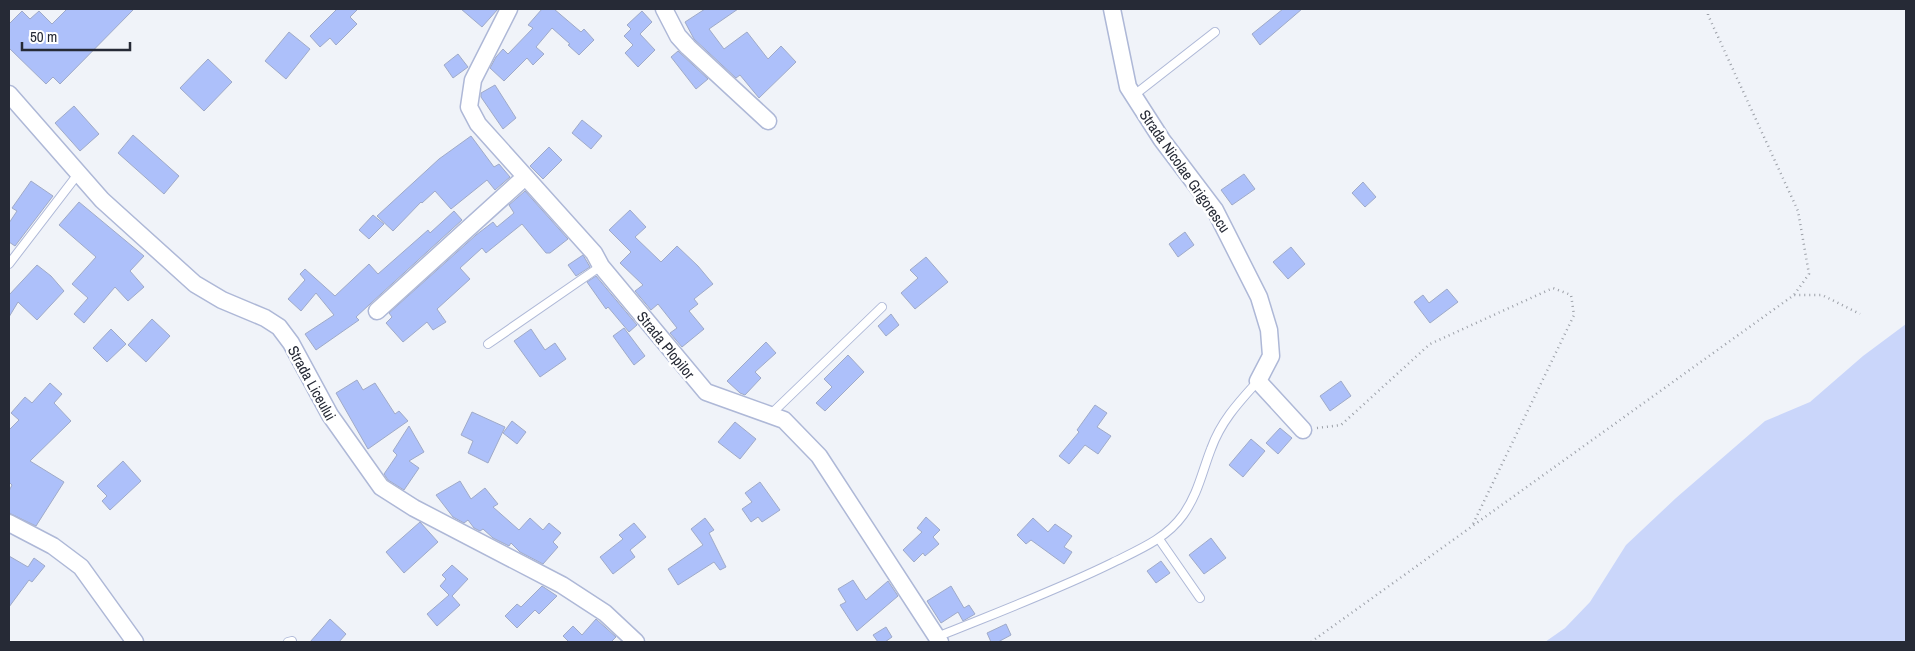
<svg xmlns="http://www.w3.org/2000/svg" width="1915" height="651" font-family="'Archivo Narrow',sans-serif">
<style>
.green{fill:#cad6fa}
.building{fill:#adc0fa;stroke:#9faac8}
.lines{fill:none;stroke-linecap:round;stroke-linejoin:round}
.lane-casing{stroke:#aeb8d7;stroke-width:10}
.street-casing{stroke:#aeb8d7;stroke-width:19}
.path{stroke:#9ca0a8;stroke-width:2.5;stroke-dasharray:1 4;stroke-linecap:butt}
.lane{stroke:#fff;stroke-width:8}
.street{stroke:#fff;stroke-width:16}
.labels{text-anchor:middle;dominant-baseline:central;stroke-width:5;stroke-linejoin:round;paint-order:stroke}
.street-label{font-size:15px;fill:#262a36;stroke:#fff}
</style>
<rect width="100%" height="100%" fill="#f0f3f9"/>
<path class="green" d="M1906,324V642H1545L1565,628L1590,602L1626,545L1676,498L1765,421L1810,402L1863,356Z"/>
<path class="building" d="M67,9H134L60,84L53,77L46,84L9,48V24L22,11L30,19L39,11L52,24Z
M337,9H358L350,17L357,24L336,45L330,38L320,47L310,36Z
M461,9H498L482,27Z
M542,9H554L581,32L584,29L594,40L579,55L568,45L570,44L552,28L536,47L544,54L533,65L527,58L504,81L490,68L496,57L503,49L508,54L533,28L528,25Z
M705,9H738L709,29L724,49L747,32L768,59L781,46L796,62L759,98L740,75L736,78L694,39L685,22Z
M1283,9H1302L1260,45L1252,34Z
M642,11L652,22L640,34L655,50L638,67L625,53L633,45L624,36L631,29L627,25Z
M289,32L310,49L286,79L265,61Z
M678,51L708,79L696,89L671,57Z
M458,54L468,67L453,78L444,65Z
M208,59L232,82L204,111L180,88Z
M495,85L516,118L503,129L481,97V93Z
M74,106L99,134L80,151L55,123Z
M582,120L602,136L591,149L572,133Z
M133,135L179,176L164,194L118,153Z
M471,136L494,167L499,164L510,177L495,190L487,180L451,209L435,191L422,203L421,202L393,231L377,216L439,159Z
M549,147L562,160L543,179L530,166Z
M1244,174L1255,189L1232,205L1221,190Z
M31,181L53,196L15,246L9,242V223L17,211L12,208Z
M1363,182L1376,197L1365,207L1352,193Z
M525,191L568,239L550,253H546L522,224L486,253L482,248L460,268L470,279L437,309L446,322L433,330L427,322L403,342L386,323L392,317L389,313L476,235L493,222L497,227L514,213L509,205Z
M79,202L144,256L130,271L144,287L128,301L115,287L84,323L74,314L88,298L72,284L96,257L59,225Z
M630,210L646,227L635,237L661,262L677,246L698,266L713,284L694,299L698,304L689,311L704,329L682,347L670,333L677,328L658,304L651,310L635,291L643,285L620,263L631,252L609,230Z
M454,211L462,220L370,304L356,317L359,320L316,350L305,334L334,315L316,293L301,311L288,299L305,280L300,274L305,269L335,296L369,264L378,274L428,230L430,233Z
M373,215L384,224L369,239L359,230Z
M1185,232L1194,245L1178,257L1169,244Z
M1291,247L1305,264L1288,279L1273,262Z
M583,255L590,267L576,276L568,265Z
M926,257L948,282L915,309L901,293L918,278L910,270Z
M37,265L51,276L64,291L37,320L18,302L9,317V295Z
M596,276L637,325L629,332L608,307L606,309L587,282Z
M1447,289L1458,302L1430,323L1414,302L1423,295L1429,303Z
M891,314L899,325L886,336L878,326Z
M152,319L170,336L146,362L128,345Z
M624,328L645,356L634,365L613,336Z
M111,329L126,344L107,362L93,348Z
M531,329L545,350L555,343L566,359L540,377L514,341Z
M766,342L776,353L755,372L761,378L745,395L740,393L727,381Z
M848,355L864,372L825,411L816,403L832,387L824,379Z
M357,380L363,390L375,383L395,414L399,411L408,421L368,449L336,393Z
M1341,381L1351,396L1330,411L1320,396Z
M50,383L62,394L54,403L71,421L30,461L64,482L36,526L9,513V491L12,485L9,482V430L19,420L11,413L25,397L32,403Z
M1095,405L1107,413L1097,427L1111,436L1098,454L1085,445L1069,464L1059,456L1079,432L1077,430Z
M472,412L505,427L488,463L468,453L473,441L461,435Z
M512,421L526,432L517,444L503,433Z
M735,422L756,439L740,459L718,442Z
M409,426L424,452L409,461L419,468L404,490L388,480L384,474L397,455L393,451Z
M1280,428L1292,438L1278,454L1266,443Z
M1251,439L1265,451L1243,477L1229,465Z
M123,461L141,481L110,510L102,501L107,496L97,486Z
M460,481L471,499L485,488L498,504L493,507L519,530L530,518L543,530L549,523L561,533L553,542L558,547L543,564L520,552L511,543L509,546L493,538L483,529L480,531L474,528L468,520L464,523L453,517L436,495Z
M760,482L780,510L762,522L758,517L751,522L742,509L752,502L745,493Z
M926,517L940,530L933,537L939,544L925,556L923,553L914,562L903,550L922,532L917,528Z
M705,518L714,530L709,533L726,567L720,570L714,562L678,585L668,569L703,545L691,529Z
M1033,518L1048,532L1055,524L1072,536L1064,547L1072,552L1064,564L1031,540L1026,544L1017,535Z
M420,522L438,542L404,573L386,552Z
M634,523L646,537L630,550L635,557L613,574L600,557L623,539L619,535Z
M1211,538L1226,558L1204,574L1189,555Z
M9,556L28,567L34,558L45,566L32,582L29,580L9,607Z
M1161,561L1170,573L1156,583L1147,571Z
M452,565L468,579L452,596L460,605L437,626L427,614L449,595L440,586L446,579L442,575Z
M853,580L866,600L888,581L898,596L857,631L840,605L846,602L838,589Z
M542,586L557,596L539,614L535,610L517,628L505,616L517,604L521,607Z
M951,586L964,608L969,605L975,614L963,621L958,612L941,623L927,601Z
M330,619L346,634L339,642H310Z
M596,619L616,637L611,642H569L563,636L573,626L582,635Z
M1006,624L1011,635L998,642H991L987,633Z
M886,627L892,637L885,642H878L873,635Z"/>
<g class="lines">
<g class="lane-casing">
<path id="lane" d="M1133,96L1215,32
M9,264L78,174
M488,344L601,266
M771,414L882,307
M1159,539L1200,598
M937,637C996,613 1055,591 1112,563C1138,550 1166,539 1183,515C1198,494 1202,472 1211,449C1221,421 1239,402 1258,381
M288,642L292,641"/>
</g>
<g class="street-casing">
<path id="street" d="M509,9L473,80L469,107L478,124L594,253L601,266L706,392L784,420L819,456L940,642
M664,9L678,36L688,47L768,121
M1112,9L1128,87L1162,140L1215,210L1259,297L1269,330L1271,356L1258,381L1303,430
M9,94L102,200L195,284L222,300L265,318L279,327L291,343L330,415L381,487L414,508L562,585L605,613L636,642
M377,311L525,177
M9,523L53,546L81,567L135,642"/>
</g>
<path class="path" d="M1708,9V15L1798,211L1809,274L1794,295
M1317,428L1341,425L1430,344L1553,288L1571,295L1574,315L1473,524
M1311,642L1794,295H1822L1860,314"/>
<use href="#lane" class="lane"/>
<use href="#street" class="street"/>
</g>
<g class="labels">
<g class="street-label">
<text transform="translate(1185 171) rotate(55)">Strada Nicolae Grigorescu</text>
<text transform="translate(666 345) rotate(51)">Strada Plopilor</text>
<text transform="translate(312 383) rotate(61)">Strada Liceului</text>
</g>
</g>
<rect width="1915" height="651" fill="none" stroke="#262a36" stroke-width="20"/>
<path d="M22 42v8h108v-8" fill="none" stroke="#262a36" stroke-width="2.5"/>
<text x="30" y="42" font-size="15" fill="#262a36" stroke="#ffffff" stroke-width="4" paint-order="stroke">50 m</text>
</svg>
